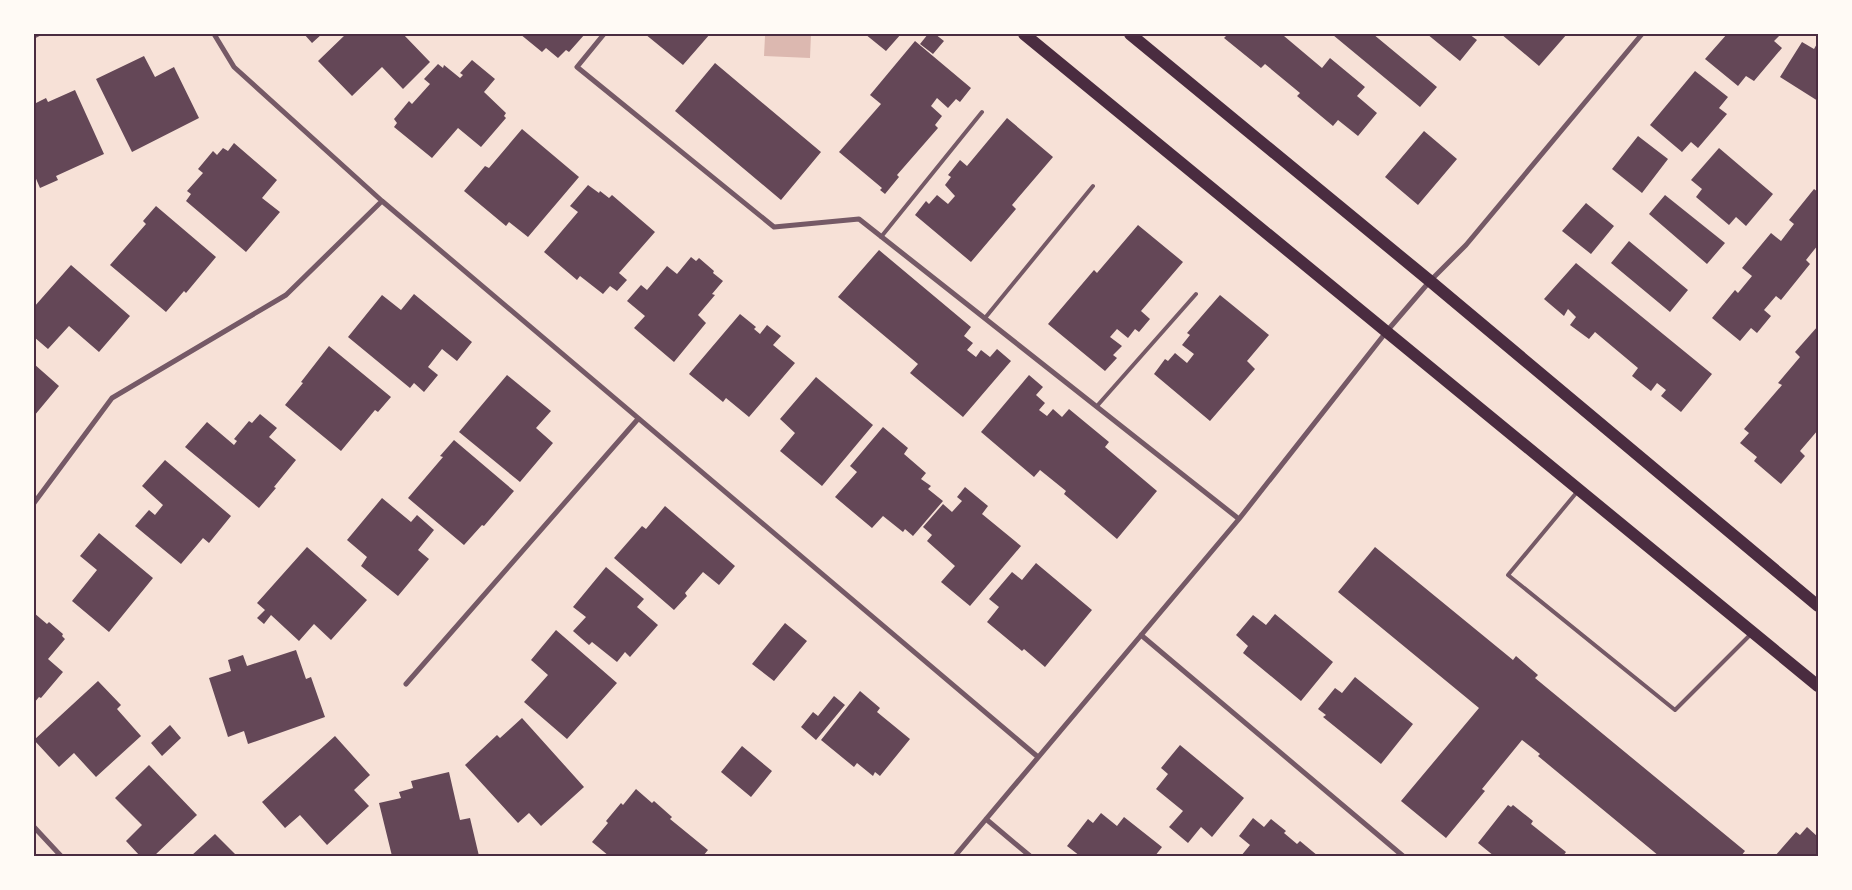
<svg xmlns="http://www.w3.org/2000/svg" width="1852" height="890" font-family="'Fira Sans Condensed',sans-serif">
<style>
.water{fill:#dcb8b0}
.building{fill:#644757}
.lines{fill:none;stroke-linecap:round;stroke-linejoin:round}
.service{stroke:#755966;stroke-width:4}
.minor{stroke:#755966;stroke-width:5}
.primary{stroke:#4a2c40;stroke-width:12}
.neatline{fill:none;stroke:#4a2c40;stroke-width:2}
</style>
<rect width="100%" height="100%" fill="#f7e1d7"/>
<path class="water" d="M794,34H811L810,58L764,56L765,36H794Z"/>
<path class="building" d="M304,34H322L312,43Z
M346,34H403L430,62L403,89L382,67L352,96L318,61Z
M520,34H585L569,52L566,50L558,58L546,48L542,52Z
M645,34H710L683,65Z
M865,34H901L886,51Z
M928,34H935L944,41L933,54L920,44Z
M1228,34H1286L1284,36L1322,68L1330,58L1365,87L1357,96L1377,113L1358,136L1338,120L1333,126L1297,96L1300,93L1265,64L1261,68L1224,38Z
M1334,34H1373L1437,87L1420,107L1333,35Z
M1427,34H1469L1477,40L1460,61Z
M1501,34H1567L1539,66Z
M1727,34H1781L1774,41L1782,48L1754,81L1746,76L1738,86L1705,59Z
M915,41L971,88L960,102L956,99L948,108L937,98L931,106L942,116L935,125L938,128L897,175L899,177L885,194L880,190L882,188L839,152L881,104L870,95Z
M1802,42L1814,49L1818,42V101L1780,77Z
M144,56L155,77L174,67L199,118L132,152L96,79Z
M472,60L495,79L484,92L506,113L504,116L506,118L481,147L458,128L432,158L394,127L397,123L394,119L409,101L412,104L430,84L424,79L438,64L443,68L444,65L460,78L463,75L460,73Z
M715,63L821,152L781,200L675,111Z
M1695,71L1728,97L1719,108L1727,114L1698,148L1691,142L1682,152L1650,125Z
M75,90L104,154L56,176L58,180L40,188L34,174V104L46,98L48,102Z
M1007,118L1053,157L1012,205L1016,209L971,262L915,215L926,201L929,204L937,195L948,204L955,196L945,185L951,177L948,175L960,160L967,166Z
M522,129L579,177L528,237L509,222L506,226L464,191L485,166L489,168Z
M1424,131L1457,159L1418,205L1385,177Z
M1638,136L1668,159L1642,193L1612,169Z
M234,143L277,180L262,198L280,212L246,252L186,201L191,194L187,191L203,173L198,169L213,151L217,155L223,148L228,151Z
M1719,148L1773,194L1746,226L1736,217L1729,225L1696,197L1702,189L1691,180Z
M588,185L599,193L600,191L609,198L612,195L655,232L619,273L627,280L617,291L610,286L603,294L580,276L577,280L544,252L578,212L570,206Z
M1814,189L1818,192V245L1806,260L1810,264L1781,300L1776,296L1764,310L1771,316L1757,333L1751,328L1740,341L1712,318L1735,290L1738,293L1752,276L1742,268L1771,233L1781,241L1794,224L1789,220Z
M1665,195L1725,243L1707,264L1649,214Z
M1586,203L1614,226L1591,254L1562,231Z
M156,206L216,257L186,293L184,291L166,312L110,265L146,224L143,221Z
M1138,225L1183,262L1141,311L1150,319L1139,332L1135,329L1128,338L1117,329L1110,337L1122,346L1113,355L1117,358L1105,371L1048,324L1094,270L1097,273Z
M1629,241L1688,290L1670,312L1611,263Z
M879,250L971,327L964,336L973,343L967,350L976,357L981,350L990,357L997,349L1011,361L963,417L910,373L918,364L838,297Z
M691,257L696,261L699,258L714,271L713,273L723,281L712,294L715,295L698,315L706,323L674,362L634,328L645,316L627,301L641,285L647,290L667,266L677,274Z
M1576,263L1712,374L1681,412L1661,396L1666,390L1657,383L1651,391L1632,376L1638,368L1595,332L1589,339L1570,325L1576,317L1568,309L1564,316L1544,299Z
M71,265L130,316L99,352L69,326L48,349L34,337V307Z
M414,294L472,342L457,361L442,349L428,367L438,375L424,392L414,383L410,388L348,337L382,295L401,310Z
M1220,295L1269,335L1247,361L1255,369L1210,421L1154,374L1165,359L1168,361L1175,353L1187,363L1194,354L1182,345L1190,335L1187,333Z
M740,314L756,327L754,329L760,334L767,325L781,336L773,345L795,363L749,417L726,398L723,402L689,374Z
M1818,326V430L1800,451L1805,456L1781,484L1754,461L1757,457L1740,443L1749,433L1744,429L1782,385L1778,383L1800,357L1795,352Z
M329,346L391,397L378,412L375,410L341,451L285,405L303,383L301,382Z
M34,364L59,386L34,416Z
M507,375L551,411L536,428L553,443L520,482L459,432Z
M1029,375L1043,387L1036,395L1045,403L1039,410L1047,416L1053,409L1062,417L1069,409L1109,442L1105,447L1157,491L1117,539L1064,494L1066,491L1040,470L1034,477L981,432Z
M816,377L873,425L822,486L780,451L795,433L780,419Z
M260,414L277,428L269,437L296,460L274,487L276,488L259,508L185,447L207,422L234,445L237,441L234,439L249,421L252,423Z
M883,427L908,448L904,454L926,473L921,479L931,486L928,489L943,501L913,536L905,529L903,532L883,516L872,528L835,497L857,472L850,466Z
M454,440L514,491L484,526L482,525L464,545L408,498L443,457L440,456Z
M165,460L231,516L209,543L203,538L181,564L135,526L149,510L155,515L163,505L142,486Z
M965,487L988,506L982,514L1021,546L970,606L941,582L955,566L927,541L932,535L923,527L943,504L952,512L962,501L957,497Z
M382,498L411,522L417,515L434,530L418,550L429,559L398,596L361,566L367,557L347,540Z
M665,506L735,566L719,585L703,572L685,593L687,596L674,610L614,558L642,526L646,529Z
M99,533L153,578L109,632L72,601L97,570L80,556Z
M307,547L367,600L331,640L314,624L299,641L271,615L264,624L257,618L265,610L257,603Z
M1375,547L1513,660L1516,656L1538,675L1535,678L1745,851L1741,856H1659L1538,756L1540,754L1522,740L1482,789L1485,791L1446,838L1401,801L1479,708L1338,592Z
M1036,563L1092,610L1045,667L1024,649L1022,651L987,622L999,607L989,599L1012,572L1022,580Z
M606,567L644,599L637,607L658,625L630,657L625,652L617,662L592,642L589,645L573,631L586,617L573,607Z
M34,613L47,624L49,622L63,634L62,636L65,639L48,659L63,672L41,698L39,697L34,703Z
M1275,614L1333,662L1301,701L1243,653L1248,646L1236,635L1253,615L1266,625Z
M785,623L807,641L774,681L752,664Z
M556,630L617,683L567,739L524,702L548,675L531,660Z
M296,650L306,679L311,677L325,717L248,744L244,731L228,737L209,678L231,671L228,660L243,655L247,666Z
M1355,677L1413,724L1381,764L1323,717L1326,715L1318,709L1335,688L1342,693Z
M98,681L121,705L117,709L141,736L96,777L74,753L59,767L34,740Z
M860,691L880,708L877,712L910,739L880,776L875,772L873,776L857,763L854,767L821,740Z
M834,696L845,705L816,740L801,727L813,712L818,716Z
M522,718L584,787L541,826L529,813L518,823L465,765L497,735L500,738Z
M170,725L181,738L162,756L151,743Z
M335,736L370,775L354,790L369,806L327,845L300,815L285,828L262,802Z
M1180,745L1244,798L1212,837L1201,827L1188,843L1169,827L1183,811L1156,789L1168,774L1161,768Z
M742,746L772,771L751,797L721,772Z
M149,765L197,815L154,856H140L126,841L142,825L115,798Z
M449,772L460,820L470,818L479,856H392L379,803L401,798L399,792L413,788L411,781Z
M636,789L652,803L654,801L672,817L670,819L708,850L703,856H609L592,842L608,823L606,821L621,803L623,805Z
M1508,805L1511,807L1513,805L1533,821L1531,824L1566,852L1563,856H1494L1478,843Z
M1101,813L1117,826L1124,817L1162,847L1155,856H1080L1067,846L1088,819L1093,823Z
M1253,818L1264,827L1271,819L1286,831L1284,833L1297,844L1300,841L1318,856H1241L1250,845L1239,836Z
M1807,827L1818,837V856H1775L1796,832L1800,835Z
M215,834L237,856H191Z"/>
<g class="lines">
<path class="service" d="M881,237L982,112
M985,318L1093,186
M1097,406L1196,294
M1577,492L1508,575L1675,710L1751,634"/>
<path class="minor" d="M214,34L234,67L382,201L1038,757
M604,34L577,67L774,227L859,219L1239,519
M34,36L38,34
M34,503L112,398L286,295L382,201
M1141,635L1403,856
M406,684L638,419
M986,819L1030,856
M34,827L61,856
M955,856L1239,519L1387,331L1430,281L1466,245L1642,34"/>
<path class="primary" d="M1024,34L1818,686
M1130,34L1430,281L1818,606"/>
</g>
<rect width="1852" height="890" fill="none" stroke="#fffaf5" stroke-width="70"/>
<rect x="35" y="35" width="1782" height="820" class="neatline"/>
</svg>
